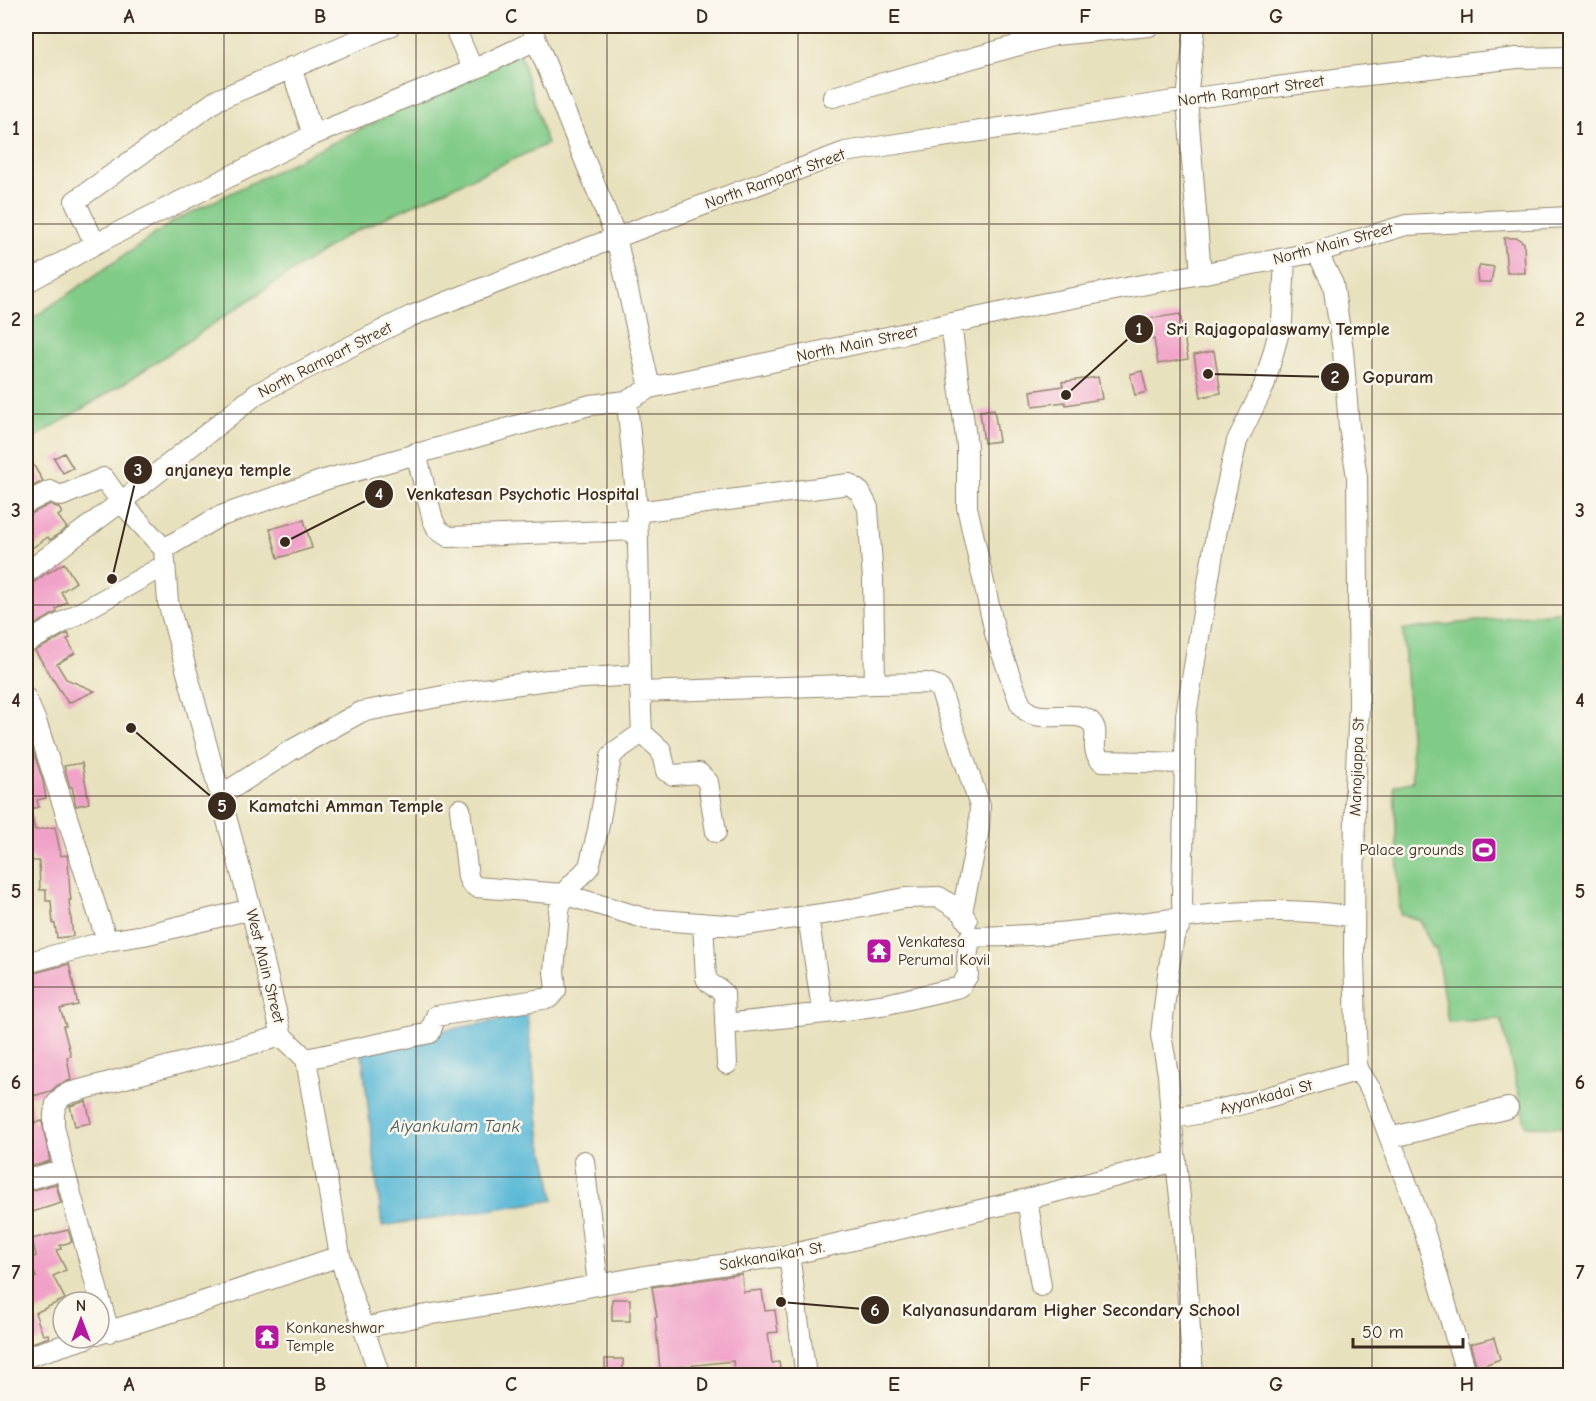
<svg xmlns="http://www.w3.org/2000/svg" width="1596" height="1401" font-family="'Comic Neue',sans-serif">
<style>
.green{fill:#81cb88;stroke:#5e7a53;stroke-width:1.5}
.water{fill:#57b7d6;stroke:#49707a;stroke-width:1.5}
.building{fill:#f0a1c8}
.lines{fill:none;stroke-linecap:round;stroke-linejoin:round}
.minor-casing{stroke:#92866e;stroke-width:22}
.minor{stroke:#fff;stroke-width:20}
.grid{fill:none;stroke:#3b2a1e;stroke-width:1.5;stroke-opacity:0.55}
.labels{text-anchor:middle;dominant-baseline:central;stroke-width:5;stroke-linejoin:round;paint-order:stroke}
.street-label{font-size:16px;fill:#3b2a1e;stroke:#fbf7ec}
.poi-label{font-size:16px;fill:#3b2a1e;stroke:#fbf7ec;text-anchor:start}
.water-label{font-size:18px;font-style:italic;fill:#455b5e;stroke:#fbf7ec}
.leader{fill:none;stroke:#3b2a1e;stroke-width:2}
.callout-dot{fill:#3b2a1e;stroke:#fbf7ec;stroke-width:2}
.mark-label{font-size:18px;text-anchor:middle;font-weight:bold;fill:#fff}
.callout-label{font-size:18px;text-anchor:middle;font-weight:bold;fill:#3b2a1e;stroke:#fbf7ec;stroke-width:5;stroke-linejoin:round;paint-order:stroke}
.neatline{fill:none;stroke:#3b2a1e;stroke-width:2}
.grid-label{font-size:20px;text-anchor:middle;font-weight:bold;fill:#3b2a1e}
</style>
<rect width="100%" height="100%" fill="#fbf7ec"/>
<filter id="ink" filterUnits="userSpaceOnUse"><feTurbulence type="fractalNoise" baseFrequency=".0167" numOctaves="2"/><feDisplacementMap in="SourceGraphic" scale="12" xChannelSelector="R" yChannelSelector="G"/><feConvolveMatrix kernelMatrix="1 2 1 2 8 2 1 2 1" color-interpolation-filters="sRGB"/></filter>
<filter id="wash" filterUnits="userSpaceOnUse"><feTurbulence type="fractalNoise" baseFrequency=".008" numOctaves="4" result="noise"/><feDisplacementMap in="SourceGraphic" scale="24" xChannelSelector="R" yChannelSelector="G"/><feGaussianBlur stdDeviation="1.35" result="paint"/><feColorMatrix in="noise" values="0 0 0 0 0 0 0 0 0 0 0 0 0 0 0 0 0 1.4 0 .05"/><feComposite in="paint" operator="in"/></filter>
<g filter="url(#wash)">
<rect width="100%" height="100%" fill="#e8e1be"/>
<path class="green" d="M520,53L547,144L347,235L126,382L26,443V323L174,221L495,63Z
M1570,610V1158L1562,1127L1526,1126L1501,1019L1448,1022L1436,948L1433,949L1420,920L1400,914L1394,786L1413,781L1403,630Z"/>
<path class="water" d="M527,1015L541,1141L548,1166L554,1200L382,1226L361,1046Z"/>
<g id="blocks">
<path class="building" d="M1504,238H1517L1524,243L1525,273H1507Z
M1480,265L1494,267L1491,282H1478L1477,274Z
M1180,314L1188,359L1158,364L1154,339L1132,343L1128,322Z
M1214,351L1221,393L1201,397L1194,355Z
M1142,371L1147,392L1135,395L1130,374Z
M1098,377L1102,399L1066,405L1065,402L1033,406L1031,391L1063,386L1062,382Z
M994,409L999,441L984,443L980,411Z
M26,453L43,481L26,490Z
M64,453L73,468L63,473L54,458Z
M50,504L59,508L62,513L58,516L67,528L50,540L48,537L26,552V515L31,514Z
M304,520L312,548L278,558L270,529Z
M64,563L76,582L61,592L67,602L56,609L57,612L26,630V585L33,583L48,572V573Z
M68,633L70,638L67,639L75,653L57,664L66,679L95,691L68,703L35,651Z
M26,735H28L43,781L46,798L37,800L39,807L30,809L35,830L55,827L61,856L67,855L68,860L70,893L71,900H69L73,936L57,938L55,924H53L51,901H46V890H40L39,861H32V856L26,857Z
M82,763L89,803L76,806L72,787H70L64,766Z
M69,964L78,1005L60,1009L66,1026H63L71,1056L67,1057L71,1080L58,1085L51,1091L26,1098V975Z
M30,1100L35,1123L42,1121L50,1161L26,1168V1101Z
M86,1101L91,1123L75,1126L70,1106Z
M56,1184L61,1203L26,1214V1192Z
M68,1230L72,1242L60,1245L61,1249L56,1250L66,1270L53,1276L65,1299L35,1313L43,1335L48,1334L49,1337L26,1345V1283L36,1277L28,1259L36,1256L32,1239Z
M742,1274L743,1292L762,1290L765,1311L775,1310L778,1332L768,1333L772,1363L779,1362L781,1376H735L733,1361L660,1369L655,1317H657L652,1287Z
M612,1299H630V1321H612Z
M1494,1338L1500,1359L1477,1368L1470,1344Z
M605,1359H623V1376H605Z"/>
</g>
</g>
<g filter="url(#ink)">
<use href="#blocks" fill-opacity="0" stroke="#92866e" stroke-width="1.5"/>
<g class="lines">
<g class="minor-casing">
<path id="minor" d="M390,26L217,100L75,201L95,244L313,135L473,70L536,40
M454,26L473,70
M532,26L536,40L616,237L650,388
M1195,26L1187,99L1201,274
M291,67L313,135
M833,97L1055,35L1149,26
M1317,252L1333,284L1343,350L1349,427L1357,477L1359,706L1355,788L1354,956L1357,1068L1373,1093L1423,1227L1467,1376
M26,283L95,244
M951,323L967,446V507L996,637L1020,703C1034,729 1073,706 1091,722C1102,733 1087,749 1102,761L1185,763
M416,453L433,520L438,530L449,537L637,530
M26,503L50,491L61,496L104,478L121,502L26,573
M637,512L849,484L860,492L868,508L873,580L875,684L640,692
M164,549L121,502L258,393L411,316L532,269L845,152L1187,99L1350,77L1517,58L1570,57
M164,549L218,517L324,480L590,405L627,401L650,388L1046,303L1317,252L1406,225L1570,217
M164,549L168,602L251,909L282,1036L306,1059L340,1256L348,1284L380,1376
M26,643L165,565
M875,684L928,683L935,685L940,689L980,806L979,829L962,912
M26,698L37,724L107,941
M642,733L661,750L666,771L673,775L699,773L708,782L716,832
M220,796L290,751L361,712L463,692L548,680L639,675
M460,809L468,877L471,883L476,887L563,894L647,919L739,926L808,916L820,996L825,1013L887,1004L960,987L968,975L967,959L970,937C999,936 1028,936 1057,933C1156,924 1255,900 1354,917
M808,916L843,911L904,898L939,897L962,912L967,921
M703,923L706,978C710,988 720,986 724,994L727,1064
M26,963L107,941L144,935L251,909
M725,1024L825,1013
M306,1059L430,1033L436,1016L549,998L556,990L554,971L559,911L563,894L589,867L598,830L611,757L616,751L642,733C638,659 640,585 637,512C635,475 630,438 627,401
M1171,1118C1235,1110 1297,1088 1359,1070
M1390,1138L1508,1108
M584,1161L598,1285
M26,1180L64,1169
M1027,1199L1041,1286
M789,1255L806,1376
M363,1328L420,1316L519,1300L645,1276L789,1255L1027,1199L1176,1161
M109,1332L64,1169L54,1126V1114L56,1104L63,1096L69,1093L282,1036
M99,1334L172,1312L340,1256
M26,1357L87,1338
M1193,1376L1183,1224L1171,1118L1168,1074L1161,1035L1168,974L1174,936L1183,919L1182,900L1186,715L1217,529L1237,441L1264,386L1282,321L1285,258"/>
</g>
<use href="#minor" class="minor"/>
</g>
</g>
<path class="grid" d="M224,26V1376M416,26V1376M607,26V1376M798,26V1376M989,26V1376M1180,26V1376M1372,26V1376M26,224H1570M26,414H1570M26,605H1570M26,796H1570M26,987H1570M26,1177H1570"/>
<defs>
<g id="stadium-square" transform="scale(1.35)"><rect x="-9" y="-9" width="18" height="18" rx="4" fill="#b5179e" stroke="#fbf7ec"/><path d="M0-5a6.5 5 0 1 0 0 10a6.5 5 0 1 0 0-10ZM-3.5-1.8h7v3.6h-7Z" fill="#fff"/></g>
<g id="temple-square" transform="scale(1.35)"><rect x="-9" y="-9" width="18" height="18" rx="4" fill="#b5179e" stroke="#fbf7ec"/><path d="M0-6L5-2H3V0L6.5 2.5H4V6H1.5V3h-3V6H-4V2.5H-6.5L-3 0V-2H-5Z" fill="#fff"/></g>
</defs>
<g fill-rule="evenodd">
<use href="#stadium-square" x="1484" y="850"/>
<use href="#temple-square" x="879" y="951"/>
<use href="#temple-square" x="267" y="1337"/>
</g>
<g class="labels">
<g class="street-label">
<text transform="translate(1251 91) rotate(-8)">North Rampart Street</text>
<text transform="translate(775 179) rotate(-20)">North Rampart Street</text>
<text transform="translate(1333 244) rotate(-15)">North Main Street</text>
<text transform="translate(857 344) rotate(-12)">North Main Street</text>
<text transform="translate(325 360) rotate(-27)">North Rampart Street</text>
<text transform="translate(1357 767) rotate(-88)">Manojiappa St</text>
<text transform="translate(265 966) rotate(76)">West Main Street</text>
<text transform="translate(1266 1097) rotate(-15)">Ayyankadai St</text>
<text transform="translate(772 1256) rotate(-10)">Sakkanaikan St.</text>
</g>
<g class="poi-label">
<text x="1464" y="850" text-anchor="end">Palace grounds</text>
<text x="898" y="942">Venkatesa<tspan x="898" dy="18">Perumal Kovil</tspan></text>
<text x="286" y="1328">Konkaneshwar<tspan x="286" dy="18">Temple</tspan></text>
</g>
<g class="water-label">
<text x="455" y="1126">Aiyankulam Tank</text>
</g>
</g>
<path class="leader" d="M1066 395L1139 329M1208 374L1335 377M112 579L138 470M285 542L379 494M131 728L222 806M781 1302L875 1310"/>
<g class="callout-dot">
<circle cx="1066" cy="395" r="6"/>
<circle cx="1208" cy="374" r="6"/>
<circle cx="112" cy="579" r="6"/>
<circle cx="285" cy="542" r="6"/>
<circle cx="131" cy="728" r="6"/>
<circle cx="781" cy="1302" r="6"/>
<circle cx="1139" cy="329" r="15"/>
<circle cx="1335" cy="377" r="15"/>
<circle cx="138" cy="470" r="15"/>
<circle cx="379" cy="494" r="15"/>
<circle cx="222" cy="806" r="15"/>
<circle cx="875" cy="1310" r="15"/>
</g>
<g class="mark-label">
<text x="1139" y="335">1</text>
<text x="1335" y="383">2</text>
<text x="138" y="476">3</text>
<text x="379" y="500">4</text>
<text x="222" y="812">5</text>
<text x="875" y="1316">6</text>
</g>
<g class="callout-label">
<text x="1278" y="335">Sri Rajagopalaswamy Temple</text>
<text x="1398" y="383">Gopuram</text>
<text x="228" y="476">anjaneya temple</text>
<text x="523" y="500">Venkatesan Psychotic Hospital</text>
<text x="346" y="812">Kamatchi Amman Temple</text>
<text x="1071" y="1316">Kalyanasundaram Higher Secondary School</text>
</g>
<rect width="1596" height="1401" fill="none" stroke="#fbf7ec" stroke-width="66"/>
<g transform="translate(81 1320)"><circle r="28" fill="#fbf7ec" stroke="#aea59a" stroke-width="1.5"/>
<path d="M0-4.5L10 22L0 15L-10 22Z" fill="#b5179e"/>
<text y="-9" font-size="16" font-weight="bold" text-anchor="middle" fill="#3b2a1e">N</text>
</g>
<path d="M1353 1338v9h110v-9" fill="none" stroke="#3b2a1e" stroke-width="3"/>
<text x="1362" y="1338" font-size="18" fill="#3b2a1e" stroke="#fbf7ec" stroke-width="4.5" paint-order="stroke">50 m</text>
<rect x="33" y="33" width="1530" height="1335" class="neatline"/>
<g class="grid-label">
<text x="129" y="23">A</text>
<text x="320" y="23">B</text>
<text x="511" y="23">C</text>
<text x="702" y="23">D</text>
<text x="894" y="23">E</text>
<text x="1085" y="23">F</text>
<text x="1276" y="23">G</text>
<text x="1467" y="23">H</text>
<text x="16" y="135">1</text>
<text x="1580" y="135">1</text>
<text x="16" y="326">2</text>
<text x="1580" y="326">2</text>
<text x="16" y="517">3</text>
<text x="1580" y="517">3</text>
<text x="16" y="707">4</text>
<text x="1580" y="707">4</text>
<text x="16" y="898">5</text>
<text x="1580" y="898">5</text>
<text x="16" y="1089">6</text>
<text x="1580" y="1089">6</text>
<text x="16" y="1279">7</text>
<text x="1580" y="1279">7</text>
<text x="129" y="1391">A</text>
<text x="320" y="1391">B</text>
<text x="511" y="1391">C</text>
<text x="702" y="1391">D</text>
<text x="894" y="1391">E</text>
<text x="1085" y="1391">F</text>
<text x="1276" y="1391">G</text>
<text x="1467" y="1391">H</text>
</g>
</svg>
